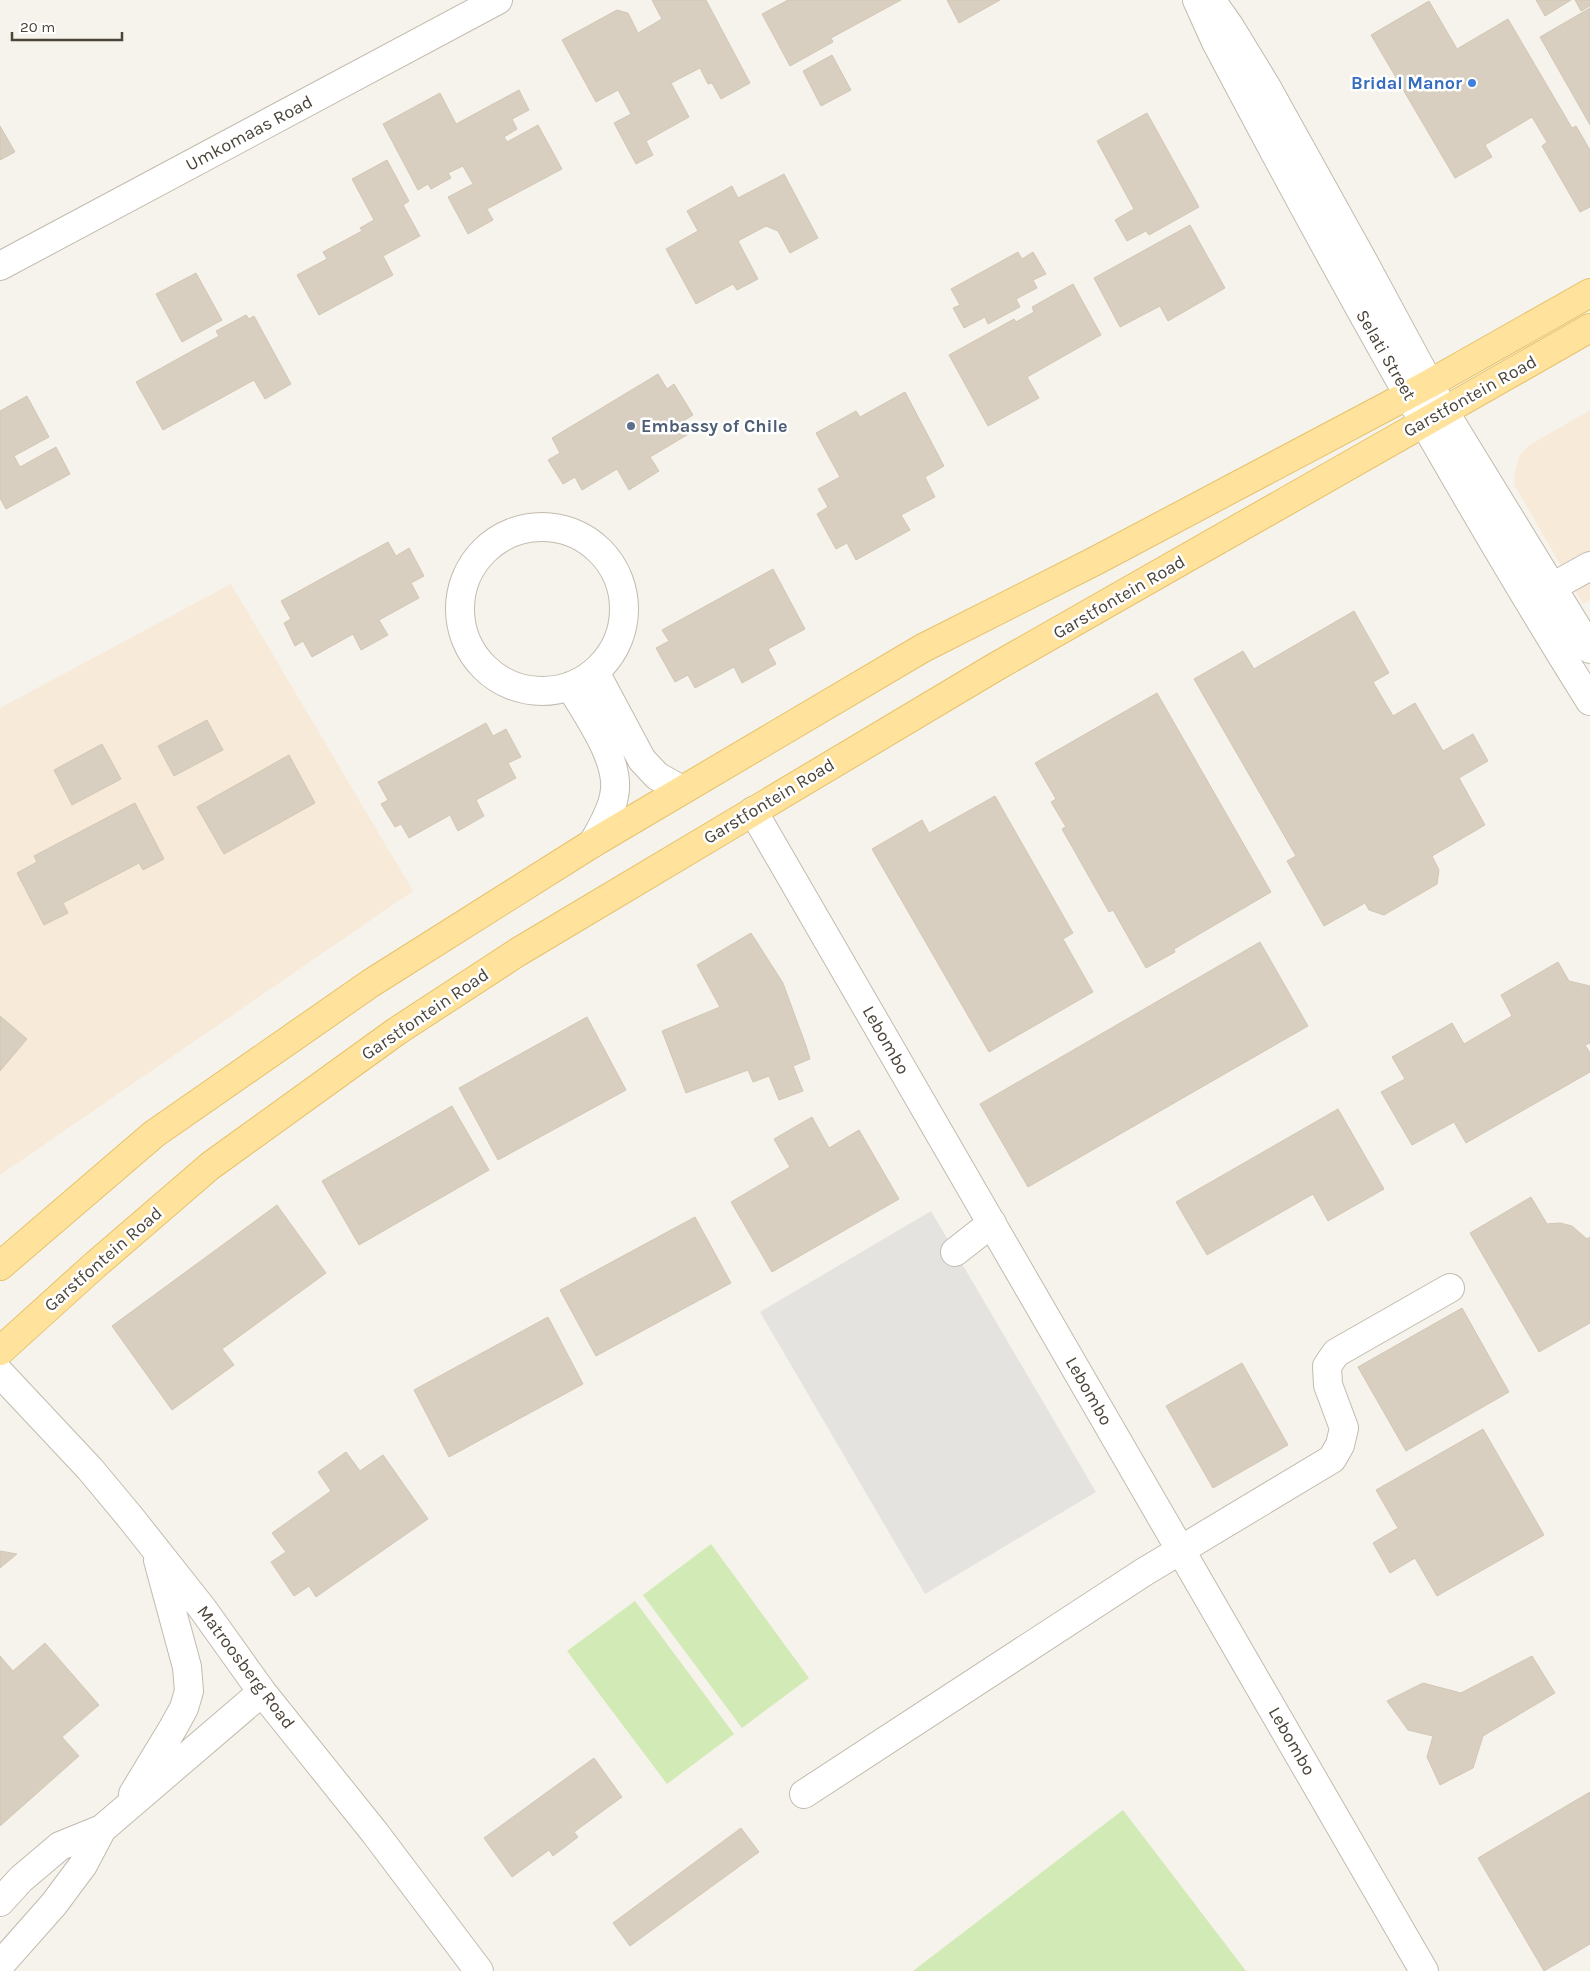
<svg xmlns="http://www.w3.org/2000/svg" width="1590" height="1971" font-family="Karla,sans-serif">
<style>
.commercial{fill:#f7ead8}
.green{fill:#d2eab5}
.parking{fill:#e5e3e0}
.building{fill:#d8cfc1;stroke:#d3c7b4}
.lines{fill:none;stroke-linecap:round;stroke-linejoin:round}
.minor-casing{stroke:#c2bbae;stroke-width:30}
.major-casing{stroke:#e6c16a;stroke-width:30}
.minor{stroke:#fff;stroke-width:28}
.major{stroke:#ffe39c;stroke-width:28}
.shop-dot{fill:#3f7fe0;stroke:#fff;stroke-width:2}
.service-dot{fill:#5c6f8a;stroke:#fff;stroke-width:2}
.labels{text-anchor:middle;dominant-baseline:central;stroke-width:5;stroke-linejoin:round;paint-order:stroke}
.shop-label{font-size:18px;font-weight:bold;fill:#366cbe;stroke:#fff;text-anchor:end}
.street-label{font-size:18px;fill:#4b4439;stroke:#fff}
.service-label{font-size:18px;font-weight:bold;fill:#4e5e75;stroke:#fff;text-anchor:start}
</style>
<rect width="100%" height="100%" fill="#f6f3ec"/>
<path class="commercial" d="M1590,410V600L1583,604L1515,486L1514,476L1520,455L1528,446Z
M231,584L413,891L0,1175V708Z"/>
<path class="green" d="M711,1544L809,1678L742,1728L643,1595Z
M635,1601L734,1734L667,1784L567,1651Z
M1123,1810L1246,1971H913Z"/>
<path class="parking" d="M931,1211L1096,1492L925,1594L760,1312Z"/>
<path class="building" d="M652,0H706L750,83L721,99L712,83L708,84L700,68L671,83L689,117L646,141L653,155L636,164L614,123L631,114L618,90L596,102L562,40L617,10L628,13L638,33L662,19Z
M788,0H901L831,38L833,42L790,66L762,14Z
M947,0H1000L959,23Z
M1536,0H1571L1545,16Z
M1575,0H1590V6L1581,11Z
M1429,1L1457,49L1508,19L1572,128L1576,126L1590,150V207L1580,212L1542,146L1547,142L1532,117L1485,145L1492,157L1455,178L1371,35Z
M1590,8V125L1540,37Z
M832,55L851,90L821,106L803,71Z
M519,90L529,110L512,119L517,129L504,137L507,142L538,125L562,169L487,209L493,220L468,234L448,197L473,184L463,166L448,173L451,178L431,189L428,184L418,190L383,124L440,93L456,124Z
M1147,113L1199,207L1149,235L1146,231L1127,241L1115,220L1134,209L1097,141Z
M0,126L15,152L0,160Z
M387,160L409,201L403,205L420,236L383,256L393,275L319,315L297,275L327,259L323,252L362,231L360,228L374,220L352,179Z
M784,174L818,238L790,253L778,231L766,226L738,241L758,279L737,290L733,284L696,304L666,249L698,231L687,211L732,186L738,198Z
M1190,225L1225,288L1168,321L1160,306L1120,327L1094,278Z
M1018,252L1022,259L1033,252L1046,274L1033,280L1037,288L1016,299L1020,307L988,324L985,317L964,328L953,308L960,305L951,289Z
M196,273L222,320L182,342L156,294Z
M1073,284L1101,335L1027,377L1039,398L988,426L949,355L1014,319L1016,322L1034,312L1032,307Z
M246,315L249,319L254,316L291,384L265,399L254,380L163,430L136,382L219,336L216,331Z
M658,374L667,389L674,384L693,415L685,420L692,432L650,457L659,471L629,490L617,469L582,490L575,477L563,484L548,460L560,453L552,438Z
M905,392L944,466L925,477L935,497L901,515L910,530L856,560L847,543L836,549L817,514L828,507L818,489L840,477L816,433L856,411L860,417Z
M27,396L49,437L14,456L20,467L56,447L70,474L6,509L0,498V411Z
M388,542L396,556L409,548L424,576L411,583L419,598L379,620L388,635L361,650L353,634L312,657L303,641L295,646L284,623L291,619L281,601Z
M773,569L805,629L768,649L776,664L742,683L734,667L695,688L688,675L675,682L656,648L669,641L662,630Z
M1354,611L1389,673L1373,682L1393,716L1415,703L1443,751L1473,734L1488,761L1459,778L1485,825L1432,856L1439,870L1437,884L1384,915L1369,910L1365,903L1324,926L1287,861L1296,856L1194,679L1243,651L1254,669Z
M1157,693L1271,892L1174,949L1175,952L1146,968L1113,910L1109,912L1062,829L1066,827L1051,802L1056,799L1035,763Z
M207,720L223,750L174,776L158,746Z
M486,723L493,736L506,729L521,757L508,763L516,778L476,800L484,816L458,831L450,815L409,838L401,824L395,827L381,804L388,800L378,782Z
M102,744L121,779L72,805L54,770Z
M289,755L315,803L224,854L197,807Z
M995,796L1073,933L1063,939L1093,992L989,1052L872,849L922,820L929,833Z
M135,803L164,859L143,870L139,863L63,903L68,913L44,925L17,873L37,862L34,856Z
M751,933L783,983L806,1046L810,1059L793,1066L803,1091L779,1100L769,1076L753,1082L748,1070L686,1093L662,1031L720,1007L697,965Z
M1260,942L1308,1026L1028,1187L980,1104Z
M1558,962L1569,981L1590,986V1043L1585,1045L1590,1053V1072L1466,1143L1454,1122L1412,1145L1381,1092L1405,1079L1392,1057L1452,1023L1464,1044L1512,1016L1501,995Z
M0,1016L27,1039L0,1071Z
M587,1017L626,1090L498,1160L459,1088Z
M452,1106L489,1170L359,1245L322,1181Z
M1338,1109L1384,1189L1328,1221L1313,1194L1207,1255L1176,1202Z
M812,1117L829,1148L859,1130L899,1199L772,1272L731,1202L790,1167L774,1139Z
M1531,1197L1547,1224L1560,1223L1572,1226L1587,1239L1590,1237V1323L1539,1352L1470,1233Z
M277,1205L326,1273L222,1349L234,1365L172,1410L112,1326Z
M695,1217L731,1283L596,1356L560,1290Z
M1462,1308L1509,1392L1406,1451L1358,1367Z
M548,1317L583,1384L449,1457L414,1390Z
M1242,1363L1288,1445L1213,1488L1166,1406Z
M1483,1429L1544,1535L1437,1596L1415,1558L1390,1573L1373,1543L1398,1528L1376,1490Z
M346,1452L360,1471L383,1455L428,1519L316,1597L309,1586L294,1596L271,1562L286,1552L272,1533L331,1491L318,1472Z
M0,1551L17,1554L0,1568Z
M45,1643L99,1705L62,1737L79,1756L0,1826V1656L13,1671Z
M1532,1656L1555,1693L1483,1736L1473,1768L1440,1785L1427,1757L1433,1736L1408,1730L1387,1701L1423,1683L1461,1693Z
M594,1758L622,1797L574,1832L578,1837L553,1856L549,1850L512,1877L484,1838Z
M1590,1792V1944L1544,1971L1478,1858Z
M741,1828L759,1852L630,1946L613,1923Z"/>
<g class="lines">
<g class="minor-casing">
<path id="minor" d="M1197,0L1216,42C1334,266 1456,487 1590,701
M1211,0L1230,27L1266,86L1362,259L1444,411L1590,649
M0,266L498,0
M460 609a82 82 0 1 1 164 0a82 82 0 1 1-164 0Z
M1536,596L1590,566
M595,672L642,760L657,776L682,790
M570,686C587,715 622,762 614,796C611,813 601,828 593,843
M753,811L1424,1971
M955,1252L992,1223
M0,1373L90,1469L130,1517L202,1608L262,1692L375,1833L479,1971
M133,1794L173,1728L184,1708L189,1691L187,1667L158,1560
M804,1794L1144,1572L1332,1459L1340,1445L1344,1428L1328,1385L1327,1366L1336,1353L1450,1288
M0,1902L21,1879L60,1846L102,1829L262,1692
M0,1965L54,1904L83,1865L102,1829"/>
</g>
<g class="major-casing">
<path id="major" d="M0,1266L154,1134L371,983L593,843L923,648L1097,560L1429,384L1590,293
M0,1351L95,1265L210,1166L397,1031L518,952L997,666L1590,328"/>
</g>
<use href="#minor" class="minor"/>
<use href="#major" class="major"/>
</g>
<circle class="shop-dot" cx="1472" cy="83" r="5"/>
<circle class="service-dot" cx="631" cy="426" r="5"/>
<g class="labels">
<g class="shop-label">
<text x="1462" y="83">Bridal Manor</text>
</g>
<g class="street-label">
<text transform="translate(249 133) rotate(-28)">Umkomaas Road</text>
<text transform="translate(1386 355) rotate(60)">Selati Street</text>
<text transform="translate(1470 396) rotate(-29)">Garstfontein Road</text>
<text transform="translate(1119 597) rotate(-30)">Garstfontein Road</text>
<text transform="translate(769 801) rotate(-31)">Garstfontein Road</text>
<text transform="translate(425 1014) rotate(-34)">Garstfontein Road</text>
<text transform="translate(886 1040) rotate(60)">Lebombo</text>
<text transform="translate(103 1259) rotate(-41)">Garstfontein Road</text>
<text transform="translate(1089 1391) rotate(60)">Lebombo</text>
<text transform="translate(246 1667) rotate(53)">Matroosberg Road</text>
<text transform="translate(1292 1741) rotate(60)">Lebombo</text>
</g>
<g class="service-label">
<text x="641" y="426">Embassy of Chile</text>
</g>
</g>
<path d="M12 32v8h110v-8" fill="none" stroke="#4b4439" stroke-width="2.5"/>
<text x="20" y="32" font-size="15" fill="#4b4439" stroke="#ffffff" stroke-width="4" paint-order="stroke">20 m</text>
</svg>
